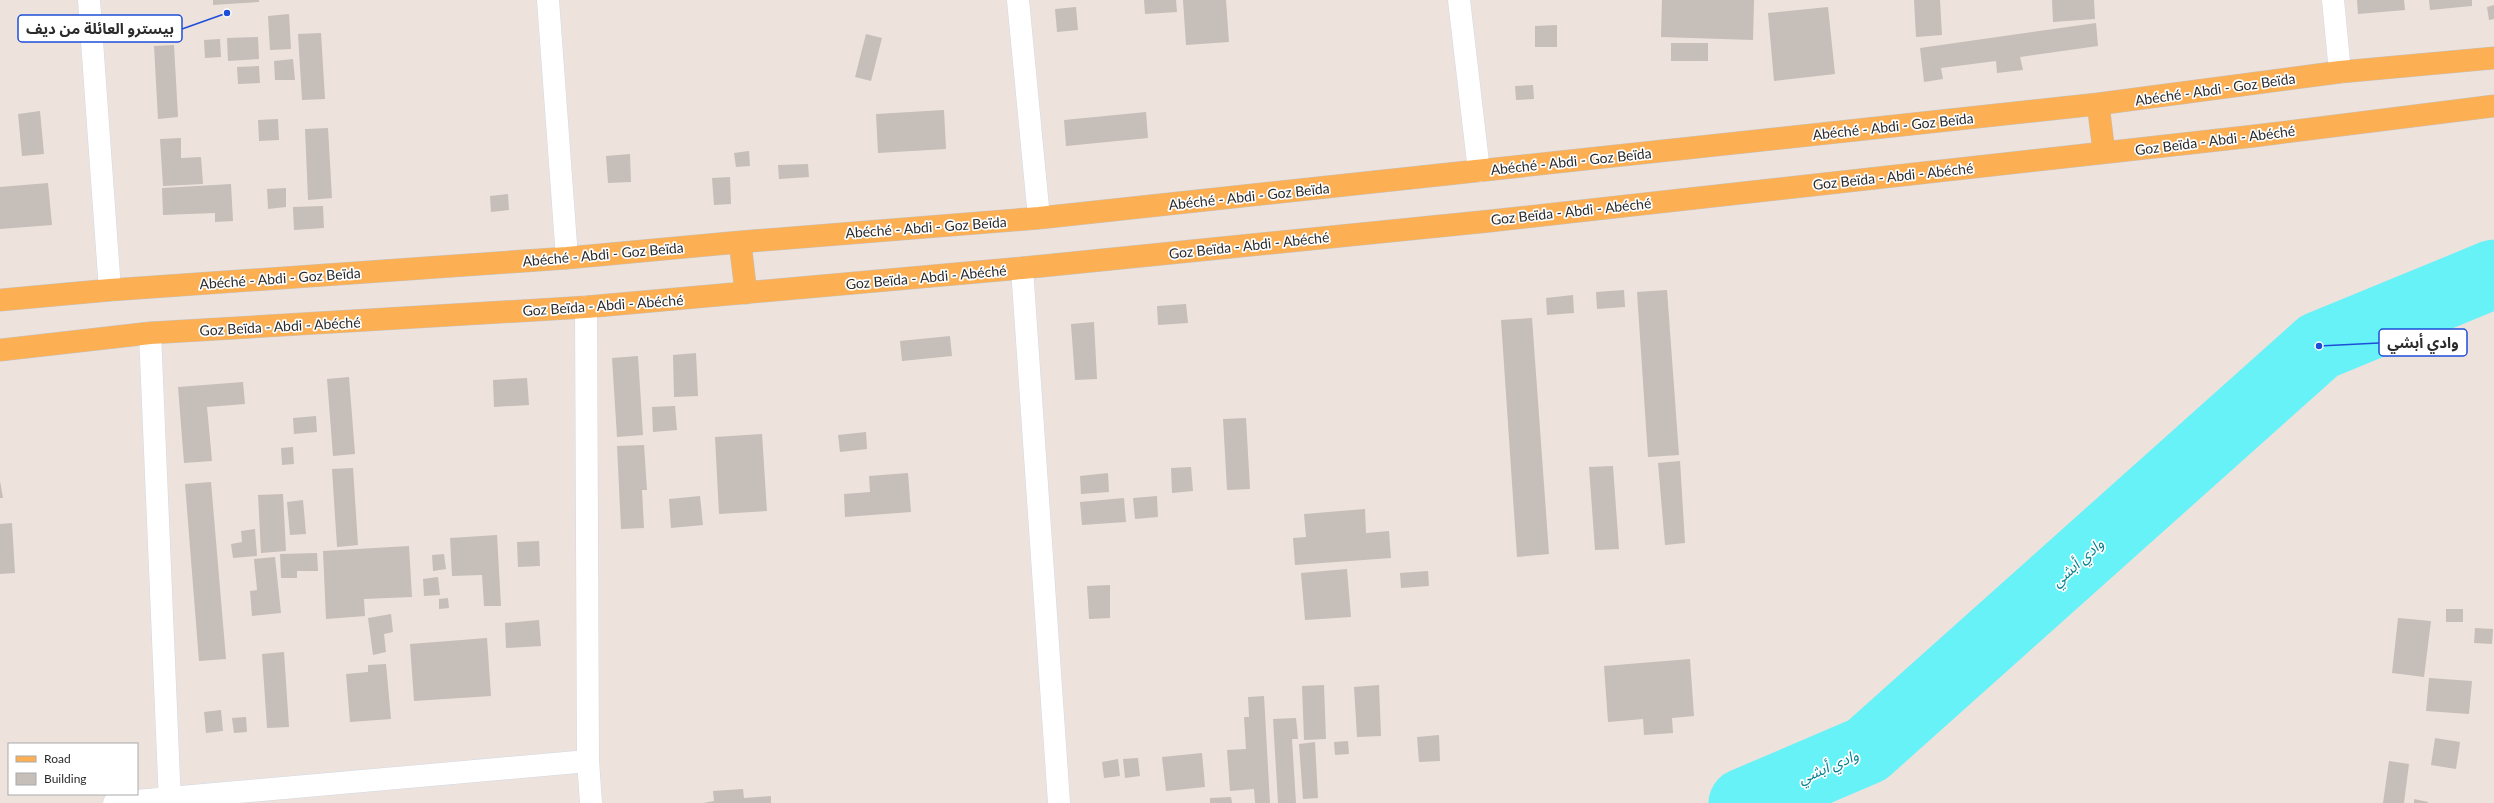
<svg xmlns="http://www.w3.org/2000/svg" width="2494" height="803" font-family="Lato,'Noto Sans Arabic',sans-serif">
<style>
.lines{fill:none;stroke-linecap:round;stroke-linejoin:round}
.river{stroke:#67f2f8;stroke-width:69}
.building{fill:#c6beb8}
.minor-casing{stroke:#d1d9e5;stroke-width:23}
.major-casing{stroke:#c4c4c4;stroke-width:23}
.minor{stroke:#fff;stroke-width:22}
.major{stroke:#fcaf53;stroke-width:22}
.labels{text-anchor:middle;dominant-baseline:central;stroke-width:3.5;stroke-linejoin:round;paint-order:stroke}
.street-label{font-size:14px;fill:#2b2b2b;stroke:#fff}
.water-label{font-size:15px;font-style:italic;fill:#048091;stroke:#fff}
.leader{fill:none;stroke:#1d4ed8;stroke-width:1.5}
.callout-dot{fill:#1d4ed8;stroke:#fff;stroke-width:1.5}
.callout{fill:#fff;stroke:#1d4ed8;stroke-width:1.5}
.callout-label{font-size:15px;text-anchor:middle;font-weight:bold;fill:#2b2b2b}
</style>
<rect width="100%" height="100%" fill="#eee2dc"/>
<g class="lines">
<path class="river" d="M1743,803L1867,750L2319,346L2494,274"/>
</g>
<path class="building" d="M213,0H259V2L213,5Z
M1144,0H1176L1177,12L1145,14Z
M1183,0H1226L1229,42L1186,45Z
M1662,0H1754L1753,40L1661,37Z
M1914,0H1940L1942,35L1916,37Z
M2052,0H2094L2095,19L2053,22Z
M2357,0H2404L2405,10L2358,14Z
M2429,0H2472V6L2430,10Z
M2494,5V19L2489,20L2487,7Z
M1076,7L1078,30L1057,32L1055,9Z
M1828,7L1835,74L1774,81L1768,13Z
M289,14L291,49L270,50L268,16Z
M2096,23L2098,46L2020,57L2023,70L1997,73L1996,61L1941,68L1943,79L1924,82L1920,48Z
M1557,25V47H1535V26Z
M321,33L325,99L302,100L298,34Z
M866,34L882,38L871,81L855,77Z
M258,37L259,59L228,61L227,38Z
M220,39L221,57L205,58L204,40Z
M1671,43H1708V61H1671Z
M174,45L178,117L158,119L154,46Z
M293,59L295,80H275L274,61Z
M259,66L260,83L238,84L237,67Z
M1533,85L1534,99L1516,100L1515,86Z
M944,110L946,149L878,153L876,114Z
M40,111L44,154L22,156L18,114Z
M1146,112L1148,138L1066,146L1064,120Z
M278,119L279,140L259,141L258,120Z
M328,128L332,198L308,200L305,129Z
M181,138V158L201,157L203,184L163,186L160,139Z
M749,151L750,166L736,167L734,153Z
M630,154L631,182L608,183L606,156Z
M808,164L809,177L779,179L778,165Z
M730,177L731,204L714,205L712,178Z
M48,183L52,225L0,229V187Z
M231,184L233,221L215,222V213L163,215L162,188Z
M286,188V207L268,209L267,189Z
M508,194L509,210L491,212L490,196Z
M323,206L324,228L294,230L293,207Z
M1624,290L1625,307L1597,309L1596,292Z
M1667,290L1679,455L1648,457L1637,292Z
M1573,295L1574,313L1547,315L1546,298Z
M1186,304L1188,323L1158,325L1157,306Z
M1532,318L1549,554L1517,557L1501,320Z
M1094,322L1097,379L1075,380L1071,324Z
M950,336L952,356L902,361L900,341Z
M696,353L698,396L674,397L673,355Z
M638,356L643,435L617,437L612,358Z
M349,377L355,454L333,456L327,379Z
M527,378L529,405L494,407L493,380Z
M243,382L245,404L207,407L212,461L184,463L178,387Z
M675,406L677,430L653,432L652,407Z
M316,416L317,432L294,434L293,418Z
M1246,418L1250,489L1227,490L1223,419Z
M866,432L867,449L840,452L838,435Z
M762,434L767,511L719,514L715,437Z
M644,445L647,490H642L644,528L621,529L617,446Z
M293,447L294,464L282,465L281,448Z
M1680,461L1685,543L1665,545L1658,463Z
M1613,466L1619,549L1595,550L1589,467Z
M1191,467L1193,491L1172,493L1171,468Z
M353,468L358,545L337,547L332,469Z
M908,473L911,512L845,517L844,494L870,492L869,476Z
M1108,473L1109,492L1081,494L1080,476Z
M0,481L3,498H0Z
M211,482L226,659L199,661L185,484Z
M283,494L286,551L261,553L258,495Z
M700,496L703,525L671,528L669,499Z
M1157,496L1158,517L1135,519L1133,498Z
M1124,498L1126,522L1082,525L1080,502Z
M303,500L306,534L290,535L287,502Z
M1365,509L1366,533L1389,531L1391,558L1295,565L1293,538L1306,537L1304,514Z
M12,523L15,573L0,574V524Z
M255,529L257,556L233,558L231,544L242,542L241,531Z
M497,535L501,606H484L482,575L452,576L450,538Z
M539,541L540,566L518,567L517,542Z
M409,546L412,597L364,599L365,616L326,619L323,551Z
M317,553L318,571H297V578H281L280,554Z
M444,554L446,569L433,571L432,555Z
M275,557L281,613L252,616L250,591L257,590L254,559Z
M1347,569L1351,617L1305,620L1301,573Z
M1428,571L1429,586L1401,588L1400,573Z
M438,577L440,595L424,596L423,579Z
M1110,585V618L1089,619L1087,586Z
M448,598L449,608L439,609V599Z
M2446,609H2463V622H2446Z
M391,614L393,632L384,634L386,652L373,655L368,618Z
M2398,618L2431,621L2424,677L2392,673Z
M539,620L541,646L506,648L505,623Z
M2475,628L2493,629L2492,644L2474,643Z
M487,638L491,696L414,701L410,644Z
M284,652L289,727L267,728L262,654Z
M1690,659L1694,716L1672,718L1673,733L1644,735L1643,719L1608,722L1604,666Z
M386,664L391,719L350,722L346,674L368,672V665Z
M2429,678L2472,681L2469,714L2426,711Z
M1324,685L1326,739L1304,740L1302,686Z
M1379,685L1381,736L1357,737L1354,687Z
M1264,696L1270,803H1255L1254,789L1230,791L1227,750L1246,749L1244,717H1249L1248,697Z
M221,710L223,731L206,733L204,712Z
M246,717L247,732L234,733L232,718Z
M1296,718L1298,739H1292L1296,803H1278L1273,719Z
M1439,735L1440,761L1419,762L1417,737Z
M2435,738L2460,742L2456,769L2431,765Z
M1348,741L1349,754L1335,755L1334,742Z
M1315,742L1318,798L1303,799L1299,744Z
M1202,753L1205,787L1166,791L1162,757Z
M1138,758L1140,776L1125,778L1123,759Z
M1118,759L1120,776L1104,778L1102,762Z
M2389,761L2409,764L2404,803H2383Z
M743,789L744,798L771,796V803H703L714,801L713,791Z
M1231,797L1232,803H1210V798Z
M2414,799L2428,802V803H2414Z"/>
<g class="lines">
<g class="minor-casing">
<path id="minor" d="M89,0L110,290
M548,0L567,258
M1018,0L1039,218
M1459,0L1479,171
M2333,0L2340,72
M1022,268L1059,803
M586,307L588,761L591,803
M150,333L170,803
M114,803L588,761"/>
</g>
<g class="major-casing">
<path id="major" d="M2098,104L2104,152
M740,242L746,293
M0,300L110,290L567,258L740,242L1039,218L2098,104L2340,72L2494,58
M0,350L150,333L586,307L1022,268L1490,221L2254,136L2494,106"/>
</g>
<use href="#minor" class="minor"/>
<use href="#major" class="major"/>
</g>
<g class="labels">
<g class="street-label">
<text transform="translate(2215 89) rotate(-8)">Abéché - Abdi - Goz Beïda</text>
<text transform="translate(1893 126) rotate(-6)">Abéché - Abdi - Goz Beïda</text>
<text transform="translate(2215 140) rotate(-7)">Goz Beïda - Abdi - Abéché</text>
<text transform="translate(1571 161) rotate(-6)">Abéché - Abdi - Goz Beïda</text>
<text transform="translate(1893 176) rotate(-6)">Goz Beïda - Abdi - Abéché</text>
<text transform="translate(1249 196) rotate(-6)">Abéché - Abdi - Goz Beïda</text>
<text transform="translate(1571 211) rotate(-6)">Goz Beïda - Abdi - Abéché</text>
<text transform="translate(926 227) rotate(-4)">Abéché - Abdi - Goz Beïda</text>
<text transform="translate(1249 245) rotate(-6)">Goz Beïda - Abdi - Abéché</text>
<text transform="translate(603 254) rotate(-5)">Abéché - Abdi - Goz Beïda</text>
<text transform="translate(926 277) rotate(-5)">Goz Beïda - Abdi - Abéché</text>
<text transform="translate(280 278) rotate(-4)">Abéché - Abdi - Goz Beïda</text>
<text transform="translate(603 305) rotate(-4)">Goz Beïda - Abdi - Abéché</text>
<text transform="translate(280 326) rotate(-3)">Goz Beïda - Abdi - Abéché</text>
</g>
<g class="water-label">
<text transform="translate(2077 562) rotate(-42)">وادي أبشي</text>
<text transform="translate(1828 766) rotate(-23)">وادي أبشي</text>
</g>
</g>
<path class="leader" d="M227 13L182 29M2319 346L2379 343"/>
<g class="callout-dot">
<circle cx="227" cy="13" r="4"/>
<circle cx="2319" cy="346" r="4"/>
</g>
<g class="callout">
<rect x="18" y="15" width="164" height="27" rx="4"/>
<rect x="2379" y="329" width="88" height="27" rx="4"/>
</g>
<g class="callout-label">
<text x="100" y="34">بيسترو العائلة من ديف</text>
<text x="2423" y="348">وادي أبشي</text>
</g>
<rect x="8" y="743" width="130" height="52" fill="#ffffff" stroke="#aaaaaa"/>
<rect x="16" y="756" width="20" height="6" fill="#fcaf53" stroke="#aaaaaa"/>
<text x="44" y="763" font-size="12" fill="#2b2b2b">Road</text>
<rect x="16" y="773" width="20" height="12" fill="#c6beb8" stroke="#aaaaaa"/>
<text x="44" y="783" font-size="12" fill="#2b2b2b">Building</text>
</svg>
